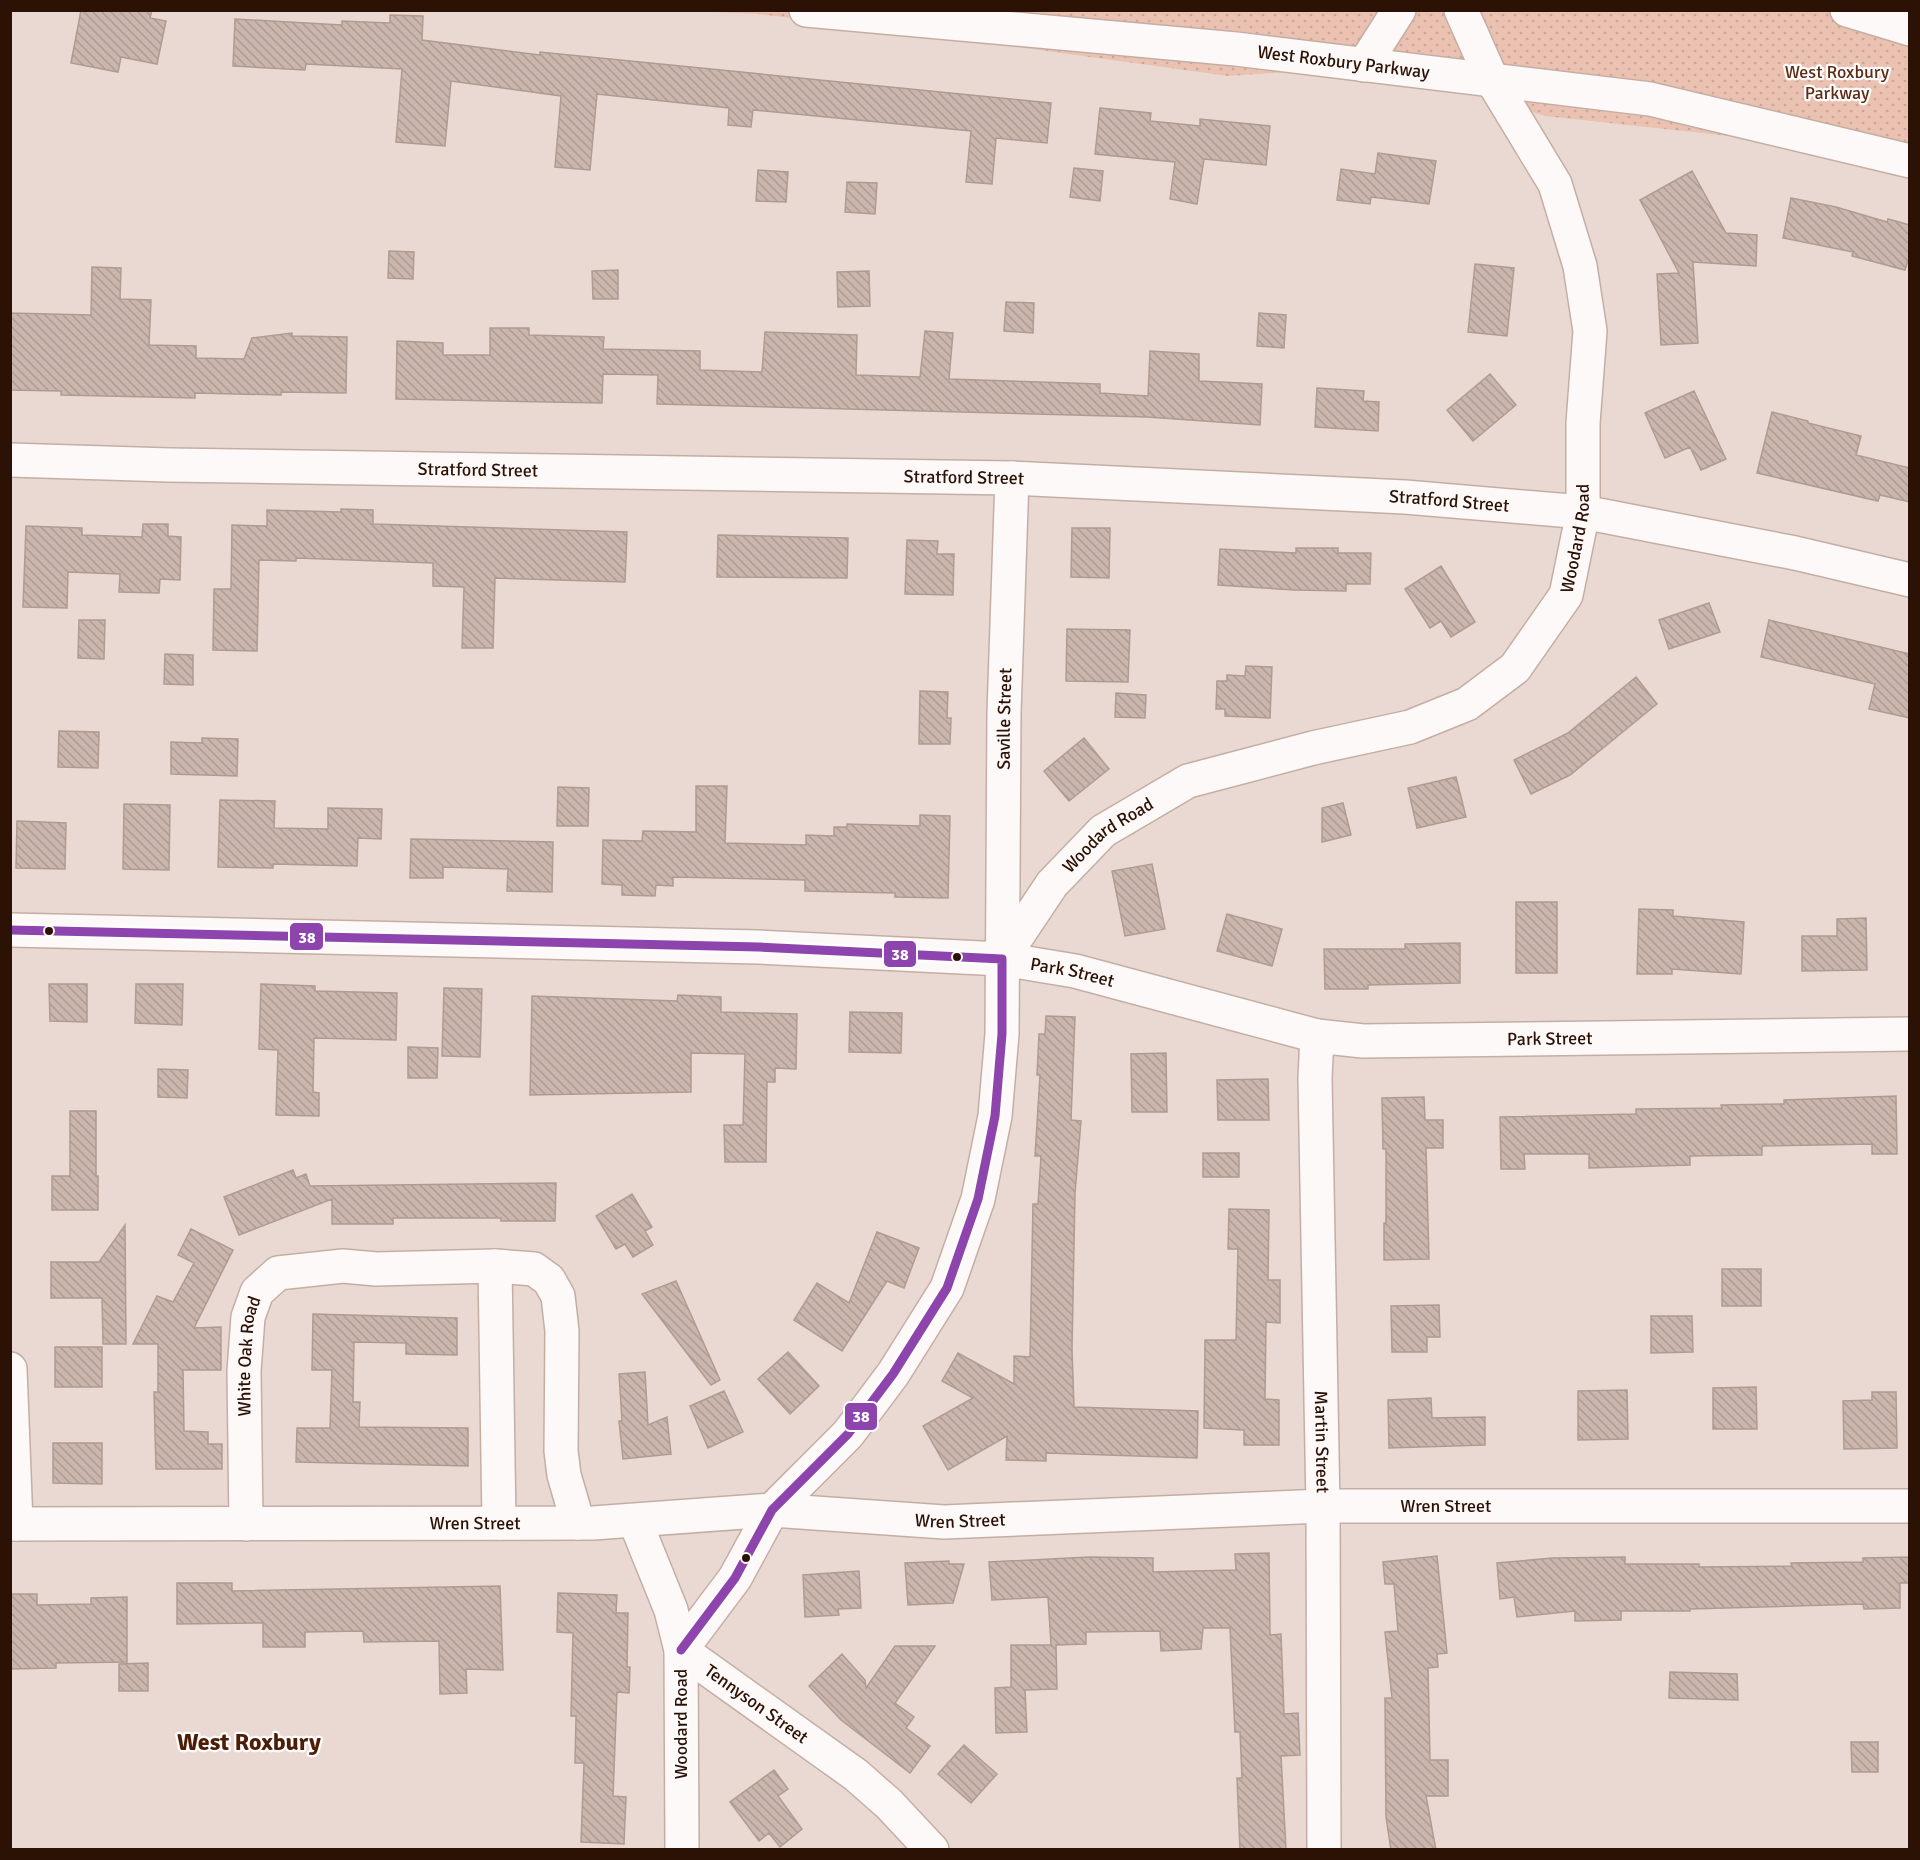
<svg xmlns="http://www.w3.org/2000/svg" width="1920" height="1860" font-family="Signika,sans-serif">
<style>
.park{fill:url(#park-dots)}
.building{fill:url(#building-back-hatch);stroke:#b09b92;stroke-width:1.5}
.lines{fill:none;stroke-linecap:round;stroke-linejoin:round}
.minor-casing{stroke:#c4aea4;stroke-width:36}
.major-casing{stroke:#c4aea4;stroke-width:36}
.minor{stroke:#fcf9f8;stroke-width:33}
.major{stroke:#fcf9f8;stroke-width:33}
.bus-1-casing{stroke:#fdfdfd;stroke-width:14}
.bus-1{stroke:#8e44ad;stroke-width:9}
.bus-dot{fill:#2c1105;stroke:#fdfdfd;stroke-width:2}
.labels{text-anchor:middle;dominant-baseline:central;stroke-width:4.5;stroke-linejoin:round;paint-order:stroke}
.street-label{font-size:18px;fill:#2c1105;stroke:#fdfdfd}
.park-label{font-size:18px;fill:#5e2b13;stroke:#fdfdfd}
.district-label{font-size:24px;font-weight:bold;fill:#4d1d06;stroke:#fdfdfd}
.line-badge{stroke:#fdfdfd;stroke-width:2}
.badge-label{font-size:16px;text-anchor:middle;font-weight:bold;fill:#fff}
</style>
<defs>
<pattern id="park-dots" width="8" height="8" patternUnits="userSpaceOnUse" patternTransform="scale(1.5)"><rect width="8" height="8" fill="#ebc2b1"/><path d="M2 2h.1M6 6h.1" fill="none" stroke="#caa697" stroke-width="1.8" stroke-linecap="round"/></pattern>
<pattern id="building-back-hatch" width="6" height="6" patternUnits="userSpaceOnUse" patternTransform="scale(1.5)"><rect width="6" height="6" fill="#cbb6ad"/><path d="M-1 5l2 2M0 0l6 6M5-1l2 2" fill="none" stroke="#ae9b93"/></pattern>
</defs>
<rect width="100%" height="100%" fill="#ead9d2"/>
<path class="park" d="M690,11H1909V171L1766,140L1545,116L1378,66L1228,76L894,30L758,14Z"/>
<path class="building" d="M81,10H152L150,18L166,21L157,64L121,57L118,72L71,63Z
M390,15L423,16L422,40L540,55V52L1051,103L1047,143L996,138L992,184L966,182L971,131L753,110L751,127L728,125L729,108L597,94L590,170L555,167L561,96L451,81L445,146L396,142L402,69L306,64L305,70L233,66L235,19L342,25V21L390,23Z
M1100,108L1151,113L1150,121L1200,126V119L1270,126L1266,165L1204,159L1197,204L1170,199L1175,162L1095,154Z
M1378,153L1436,161L1429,204L1371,197L1370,204L1337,200L1341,169L1375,174Z
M1074,168L1103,171L1100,201L1070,197Z
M758,170L788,172L786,202L756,201Z
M1692,171L1726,233L1757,235L1756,266L1693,262L1698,343L1661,345L1657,274L1679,273L1640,200Z
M847,182L877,183L875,214L845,212Z
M1791,198L1836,207L1887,222L1888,219L1910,225V254L1905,270L1852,256L1853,252L1783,238Z
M389,251L414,252L413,279L388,278Z
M1475,264L1514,268L1507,336L1468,332Z
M92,267L121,268L120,299L151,300L149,345L196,346V358L244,359L252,338L292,333V336L347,337L346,393L281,392V395L195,393V398L61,395V391L10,390V313L91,315Z
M618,270V299H593L592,271Z
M869,271L870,306L838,307L837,272Z
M1006,302L1034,303L1033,333L1004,331Z
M1259,313L1286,315L1284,348L1257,346Z
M490,328H529V335L604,337L603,349L700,351V370L762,372L765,332L857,335L856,375L920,377L925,331L953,333L949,379L1100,384V393L1148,396L1150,351L1199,354V381L1262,384L1260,425L1147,417L657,404L658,375L603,374L602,403L396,399L397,341L443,343V355H490Z
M1490,374L1516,405L1473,441L1447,410Z
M1317,388L1364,391L1363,401L1379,402L1378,431L1315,427Z
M1694,391L1726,459L1701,470L1690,447L1665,458L1645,413Z
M1772,412L1808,421V423L1861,436L1856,455L1910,468V502L1880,495L1878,501L1757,473Z
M341,509L373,510V524L627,532L625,582L495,578L493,648H462L464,587L433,586V563L296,558V561L259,560L257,651L213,650L214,589H231L232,525L267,526V510L341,512Z
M143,524H168V536L181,537L180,580L160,579L159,593L119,592L120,574L68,572L67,608L23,607L26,526L82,528V535L142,537Z
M1072,528H1110L1109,578L1071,577Z
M718,535L848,538L847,578L717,577Z
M907,540L938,541L937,554H954L953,595L905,594Z
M1296,548H1338V553H1371L1370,584H1346V591L1295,590L1218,585L1220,549L1296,553Z
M1441,566L1475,622L1451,637L1441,621L1430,628L1405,589Z
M1709,603L1720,632L1669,649L1659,620Z
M79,620H105L104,659L78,658Z
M1769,620L1910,654V718L1869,709L1875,684L1761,657Z
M1067,629L1130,630L1128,682L1066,681Z
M165,654L193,655V685L164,684Z
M1246,666L1272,667L1270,718L1225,716V709H1216L1217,681H1227V675L1245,676Z
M1636,677L1657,704L1570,775L1531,794L1514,760L1568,733Z
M920,691L948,692L947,718H951L950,744H919Z
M1116,693L1146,695L1145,718L1115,717Z
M59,731L99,732L98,768L58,767Z
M202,738L238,739L237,776L171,774V742L202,743Z
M1084,738L1109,769L1069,801L1044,771Z
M1456,777L1466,817L1417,828L1408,788Z
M696,786H727L725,843L806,845V835L834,836V827H847V824L920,826V815L950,816L948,898L895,897V893L805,891V880L673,877V886L656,885L655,896L622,895V885L602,884L603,840L642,841L643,831L696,832Z
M558,787L589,788L588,826H557Z
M220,800L275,801L274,828L328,829V808L382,809L381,839L358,838L357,866L273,864V868L218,867Z
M1343,803L1351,835L1322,842V808Z
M124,804L170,805L169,870L123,869Z
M17,821L66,823L65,869L16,868Z
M411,839L553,842L552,892L507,891L508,869L443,867V878H410Z
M1152,864L1165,929L1125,936L1112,871Z
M1516,902H1557V973H1516Z
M1639,909L1673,910V916L1744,922L1741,974L1672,969V974H1637Z
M1227,914L1282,929L1272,966L1217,951Z
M1866,918L1867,970L1802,971V936H1837V919Z
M1460,943V983L1368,985V989H1325L1324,949H1405V944Z
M49,984H87V1022L50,1021Z
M136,984H183L182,1025L135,1023Z
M261,984L315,986V991L397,993L396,1040L314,1038L313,1092L319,1093V1116L276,1115L278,1050L259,1049Z
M444,988L482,989L480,1057L442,1056Z
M678,995L721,997V1012L797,1014L796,1069L775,1068V1082H767L766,1162H725L724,1125H743L745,1054L691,1053V1092L530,1095L532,996L677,1001Z
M850,1012L902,1013L901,1053L849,1052Z
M1046,1016L1075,1017L1071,1120L1081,1121L1075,1193L1072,1349L1074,1407L1198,1411L1197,1458L1046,1453V1461L1006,1460L1007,1436L948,1470L923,1426L973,1398L942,1381L958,1353L1014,1384V1356L1030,1357L1033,1204H1038L1041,1156H1035L1040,1075H1037L1039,1034H1045Z
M408,1047L438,1048L437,1078H408Z
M1166,1053L1167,1112H1132L1131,1054Z
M158,1069L188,1070L187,1098L158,1097Z
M1268,1079L1269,1120H1218L1217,1080Z
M1896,1096L1897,1154H1872V1144L1762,1146V1155L1690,1156V1165L1589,1168V1154H1524L1525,1169H1501L1500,1117L1636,1114V1109L1722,1108L1721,1105L1784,1104V1100Z
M1424,1097L1425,1120H1443V1148H1426L1429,1259L1384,1260V1223H1386V1149H1383L1382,1098Z
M70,1111H96V1176H98V1210H52V1176H70Z
M1203,1153H1239V1177H1203Z
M293,1170L296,1178L306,1174L310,1186L556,1183L555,1221H501V1218H393V1224H332V1199L239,1235L224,1197Z
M632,1194L652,1227L645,1231L653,1245L633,1257L625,1244L616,1249L596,1216Z
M1229,1209L1269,1210L1268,1280H1280V1323L1266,1322L1265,1399L1279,1400V1445H1244V1430L1204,1428L1205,1340H1236L1238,1249H1228Z
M125,1225L126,1344H103L102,1298H51V1262H99Z
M191,1229L233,1250L194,1328L221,1327V1370H183L184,1431L208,1432V1444H222V1469H156L154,1392H158V1344H133L157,1296L173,1302L194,1263L178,1255Z
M877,1232L919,1248L904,1288L887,1281L842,1351L794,1320L817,1283L849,1303Z
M1722,1269H1761V1306H1722Z
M676,1281L720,1380L711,1385L642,1294Z
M1439,1305L1440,1337H1427V1352H1392L1391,1306Z
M313,1314L457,1318V1355L406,1354V1343L354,1342L353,1402H360L359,1427L468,1428V1466L296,1462L297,1428H330L332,1370H312Z
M1651,1316H1692L1693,1352L1651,1353Z
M55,1347H102V1387H55Z
M788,1352L819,1386L790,1414L758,1379Z
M645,1372L648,1425L667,1417L671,1454L623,1459L619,1421H622L619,1374Z
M1756,1387L1757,1429H1713V1388Z
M1627,1390L1628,1439L1578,1440V1391Z
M724,1391L743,1432L708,1448L690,1406Z
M1872,1392H1896L1897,1448L1844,1449L1843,1401L1872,1400Z
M1431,1398L1432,1418L1485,1417V1445L1389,1448L1388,1400Z
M53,1443H102V1484L53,1483Z
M1269,1553L1270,1635L1281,1634L1284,1714L1298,1713L1300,1755L1281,1756L1286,1850H1240L1237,1778H1242L1240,1732H1235L1230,1628H1203L1201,1649L1161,1651L1160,1631L1086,1632V1644L1056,1645L1057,1689L1025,1690L1027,1732L996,1733L995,1688L1011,1687V1645H1051L1048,1597L992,1600L989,1562L1089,1557L1153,1558V1572L1236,1570L1235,1554Z
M1437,1556L1447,1653L1437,1654L1438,1667L1428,1668L1430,1760H1448V1796H1426L1436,1850H1391L1386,1817L1385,1698H1392L1385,1632L1398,1631L1394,1584H1385L1383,1562Z
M1625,1557V1564H1699V1567L1792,1566L1791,1563L1863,1562V1558L1910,1557V1583H1900V1608L1864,1609L1863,1604L1690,1609V1611H1621V1620L1575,1621V1611L1517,1617L1514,1597L1500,1599L1497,1563L1553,1558Z
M949,1561V1564H964L953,1603L908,1605L905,1563Z
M859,1571L861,1608L838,1609L839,1615L805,1617L803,1575Z
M177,1583H232V1591L500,1586L503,1670L466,1669L467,1693L440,1694L439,1641L364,1642L363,1631L305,1632V1647H263V1623L177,1624Z
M558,1593L617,1595L616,1613H628L627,1667H630L629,1693L617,1692L613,1796L626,1797L624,1844L581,1842L584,1763H575L576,1716H571L573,1633L557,1632Z
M10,1594H37V1605L91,1604V1598L127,1597V1662L56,1663V1668L10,1669Z
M895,1646H935L895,1703L914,1717L906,1728L930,1746L910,1773L841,1720L809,1686L842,1654L865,1680L866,1688Z
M148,1663V1691H119V1664Z
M1670,1672L1737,1674L1738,1700L1669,1698Z
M1851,1742H1878V1772H1852Z
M964,1745L997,1774L971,1803L938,1774Z
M774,1770L788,1789L778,1796L802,1829L780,1847L769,1833L759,1841L730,1802Z"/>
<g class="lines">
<g class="minor-casing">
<g id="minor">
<path id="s1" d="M806,10L1236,49L1650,99L1910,161"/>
<path d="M1364,65L1399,10"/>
<path id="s2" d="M10,460L169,465L1012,478L1405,497L1583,512L1795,553L1910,580"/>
<path id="s3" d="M10,930L759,947L1002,959L1075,971L1317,1036L1363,1041L1910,1034"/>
<path id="s4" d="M1002,959L1052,884L1103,831L1188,781L1313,748L1410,727L1467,704L1515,668L1566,595L1583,512V423L1590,331L1580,266L1555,184L1492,80L1461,10"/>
<path id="s5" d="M1317,1036L1315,1078L1323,1506L1324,1850"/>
<path d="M495,1266L499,1523"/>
<path d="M10,1369L16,1524"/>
<path id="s6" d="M635,1521L671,1610L681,1650L856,1775L889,1804L932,1850"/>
<path id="s7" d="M10,1524L593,1523L772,1510L944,1522L1323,1506H1910"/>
<path id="s8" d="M246,1524L244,1371L248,1317L257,1292L278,1273L343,1266L376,1269L495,1266L534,1269L549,1280L558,1296L562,1331L561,1451L564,1475L578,1523"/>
<path id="s9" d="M682,1850L681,1650L735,1578L772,1510L848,1434L893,1374L947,1288L978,1199L995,1116L1002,1034L1004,713L1012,478"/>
</g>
</g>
<g class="major-casing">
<path id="major" d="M1847,10L1910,29"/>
</g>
<use href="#minor" class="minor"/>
<use href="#major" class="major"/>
<g class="bus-1-casing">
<path id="bus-1" d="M10,930L759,947L1002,959V1034L995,1116L978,1199L947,1288L893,1374L848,1434L772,1510L735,1578L681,1650"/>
</g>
<use href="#bus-1" class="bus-1"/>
</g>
<g class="bus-dot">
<circle cx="49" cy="931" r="5"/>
<circle cx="957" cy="957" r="5"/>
<circle cx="746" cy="1558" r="5"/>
</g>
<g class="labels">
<g class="street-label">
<text stroke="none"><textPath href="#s1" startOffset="540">West Roxbury Parkway</textPath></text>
<text stroke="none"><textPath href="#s2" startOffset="468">Stratford Street</textPath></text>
<text stroke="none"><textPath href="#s2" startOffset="954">Stratford Street</textPath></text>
<text stroke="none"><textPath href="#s2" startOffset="1440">Stratford Street</textPath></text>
<text stroke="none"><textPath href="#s4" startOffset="759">Woodard Road</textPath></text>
<text stroke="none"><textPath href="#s9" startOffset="1228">Saville Street</textPath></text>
<text stroke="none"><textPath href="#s4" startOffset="165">Woodard Road</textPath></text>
<text stroke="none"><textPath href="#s3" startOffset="1064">Park Street</textPath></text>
<text stroke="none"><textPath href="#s3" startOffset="1550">Park Street</textPath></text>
<text stroke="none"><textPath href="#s8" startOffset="168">White Oak Road</textPath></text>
<text stroke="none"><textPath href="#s5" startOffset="406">Martin Street</textPath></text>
<text stroke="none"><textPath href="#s7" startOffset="1437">Wren Street</textPath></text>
<text stroke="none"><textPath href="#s7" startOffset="951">Wren Street</textPath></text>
<text stroke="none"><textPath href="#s7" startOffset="465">Wren Street</textPath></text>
<text stroke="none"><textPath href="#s6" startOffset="230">Tennyson Street</textPath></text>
<text transform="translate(681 1724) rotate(-90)">Woodard Road</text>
</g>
<g class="park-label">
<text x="1837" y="72">West Roxbury<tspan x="1837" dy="21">Parkway</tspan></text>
</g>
<g class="district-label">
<text x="249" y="1742">West Roxbury</text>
</g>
</g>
<g class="line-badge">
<rect x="289" y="922" width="35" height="29" rx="6" fill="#8e44ad"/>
<rect x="883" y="940" width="34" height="28" rx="6" fill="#8e44ad"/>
<rect x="844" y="1402" width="34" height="29" rx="6" fill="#8e44ad"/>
</g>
<g class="badge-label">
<text x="307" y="943">38</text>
<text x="900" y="960">38</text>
<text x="861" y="1422">38</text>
</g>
<rect width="1920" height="1860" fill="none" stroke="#2c1105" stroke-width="24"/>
</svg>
